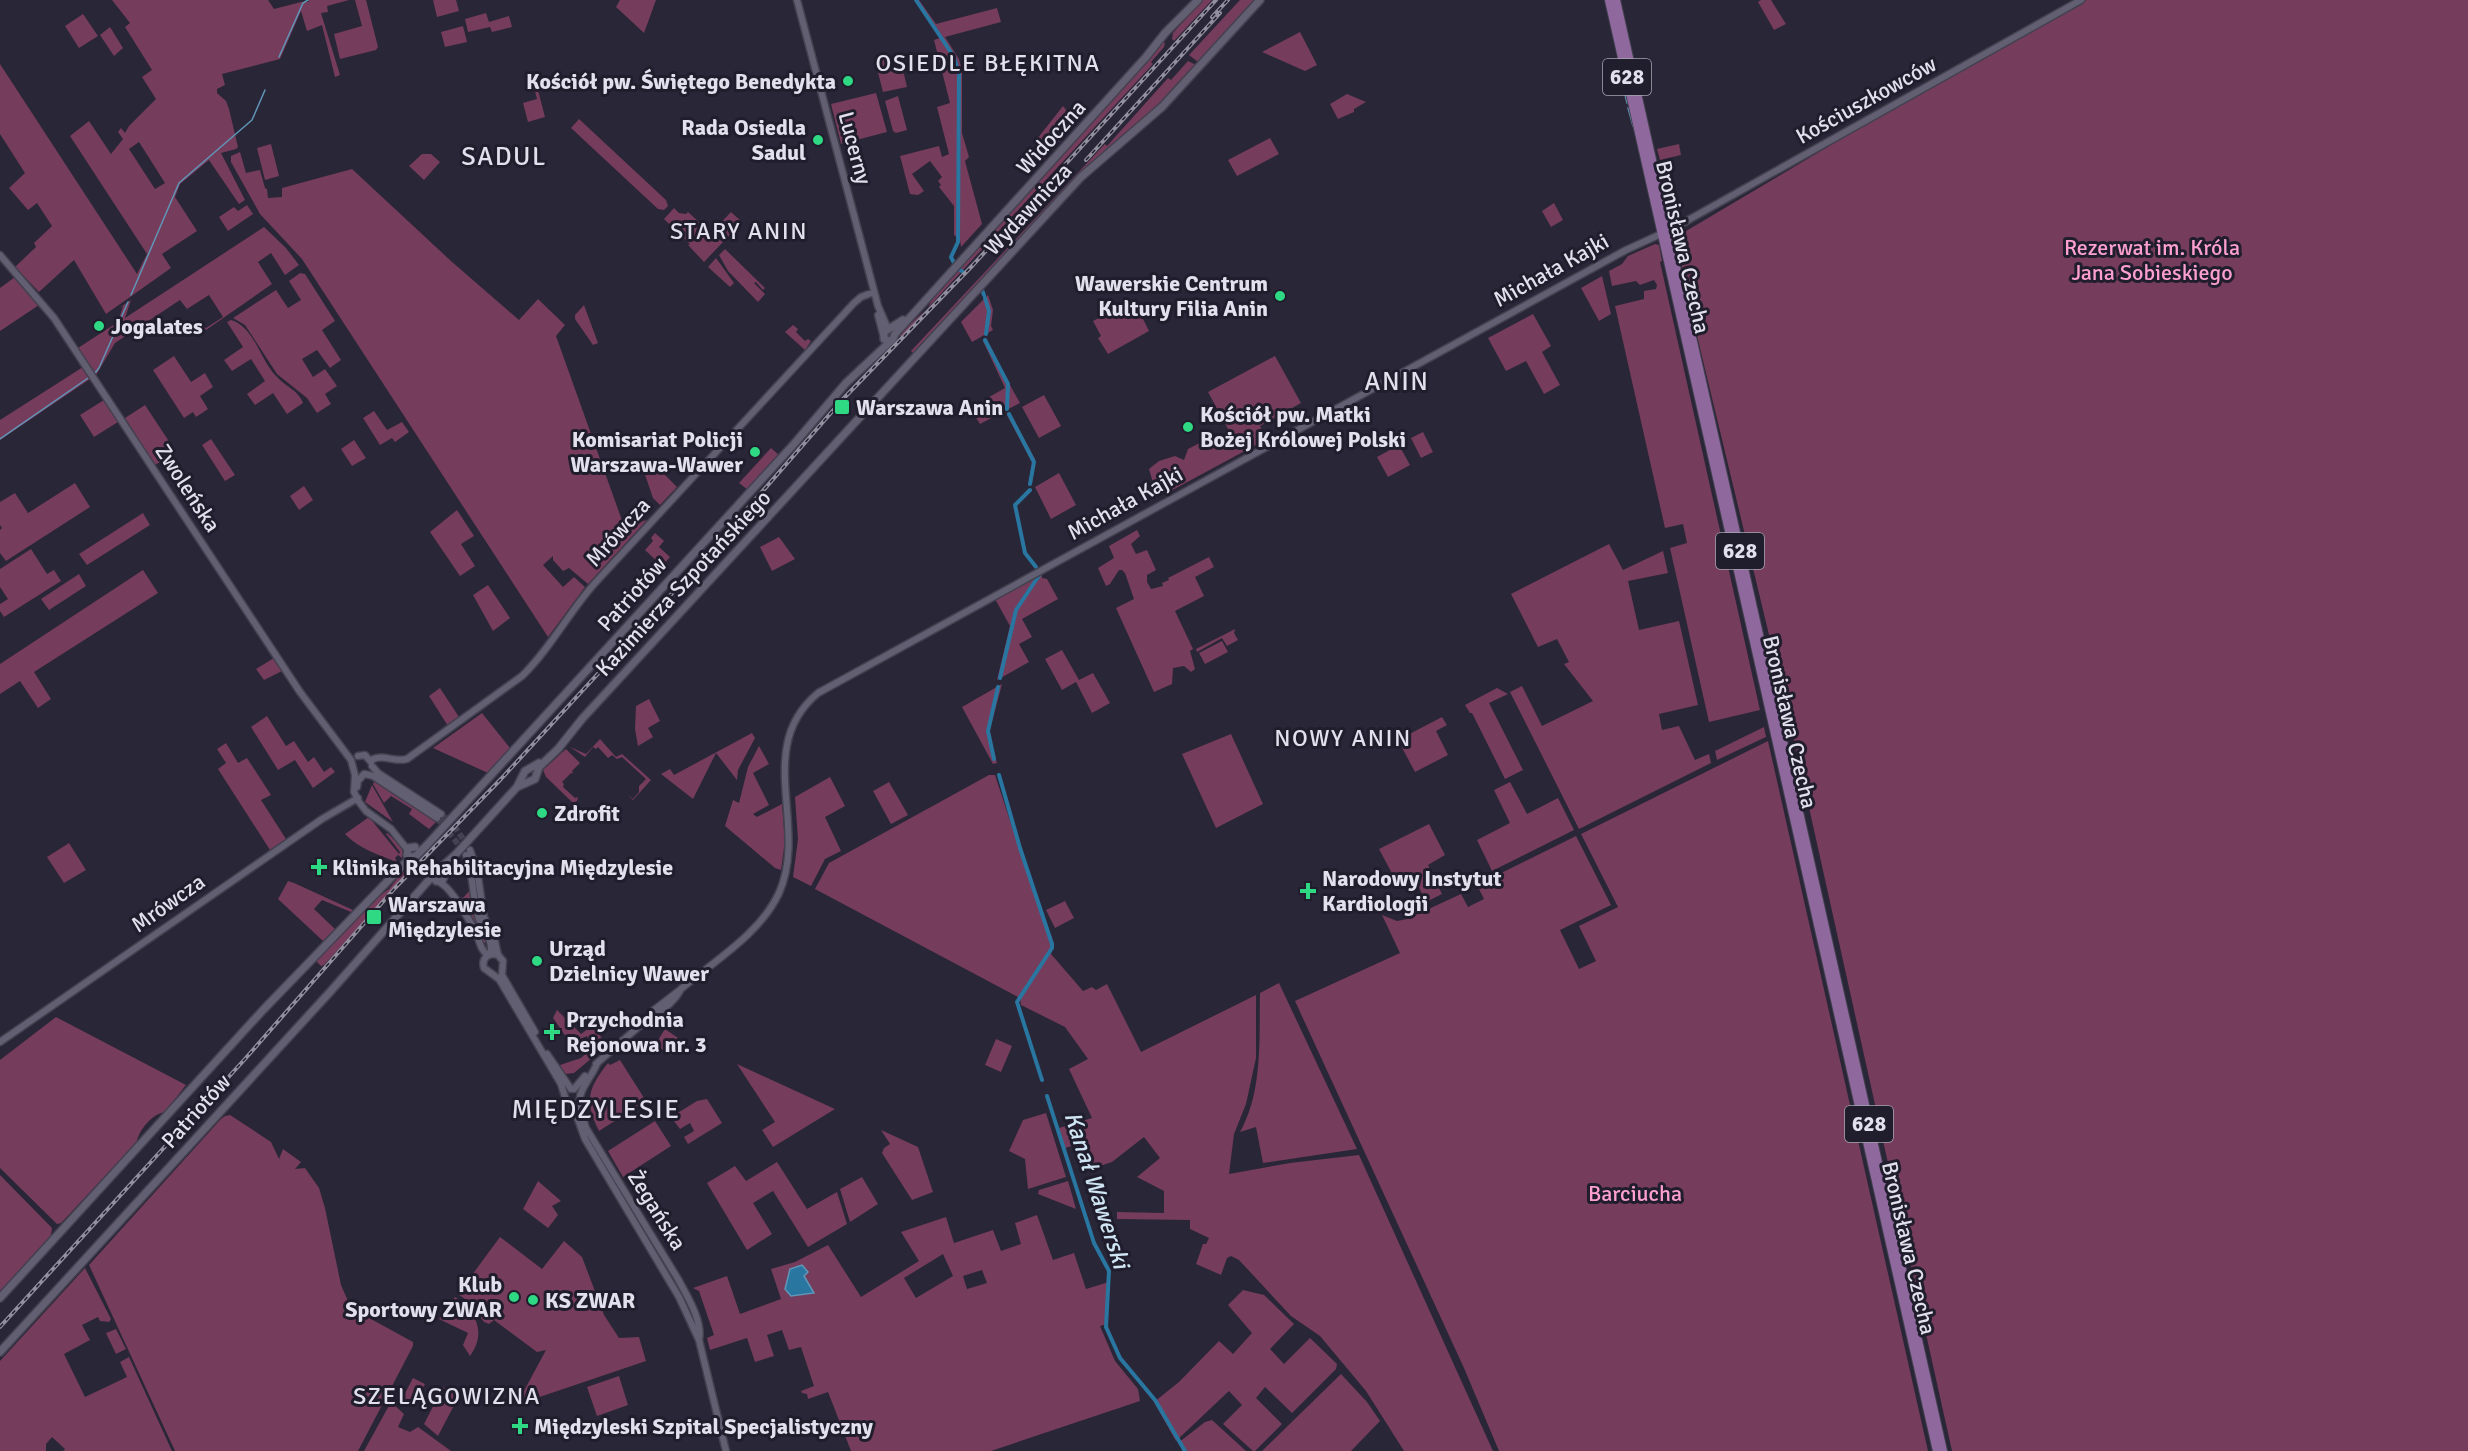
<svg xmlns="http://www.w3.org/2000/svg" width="2468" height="1451" font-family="Signika,sans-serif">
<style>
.green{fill:#753c5b;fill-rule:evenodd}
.water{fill:#2976a1;stroke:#6096b8;stroke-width:1.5}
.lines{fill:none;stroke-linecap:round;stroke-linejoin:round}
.stream{stroke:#6096b8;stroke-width:1.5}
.canal{stroke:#2976a1;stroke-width:4}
.tertiary-tunnel{stroke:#454253;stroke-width:6;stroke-dasharray:6 3;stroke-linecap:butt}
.tertiary-casing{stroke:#444150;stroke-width:9}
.secondary-casing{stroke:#444150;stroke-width:10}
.primary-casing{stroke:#444150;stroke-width:10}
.tertiary{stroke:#625f73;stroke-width:6}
.secondary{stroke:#625f73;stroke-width:7}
.primary{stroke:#8f699e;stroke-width:8}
.rail-casing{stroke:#928f9e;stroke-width:4}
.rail{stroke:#201d2d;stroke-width:1.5;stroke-dasharray:4.5;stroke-linecap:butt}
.poi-dot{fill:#2fd883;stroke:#201d2d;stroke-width:2}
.labels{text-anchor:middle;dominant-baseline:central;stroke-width:6;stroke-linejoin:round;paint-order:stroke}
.shield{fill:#201d2d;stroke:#a8a6b3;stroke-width:1.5}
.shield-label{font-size:21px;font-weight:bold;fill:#e2e0ec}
.poi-label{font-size:22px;font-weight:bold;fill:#e2e0ec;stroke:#201d2d;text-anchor:start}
.street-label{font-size:22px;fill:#e2e0ec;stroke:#201d2d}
.park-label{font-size:22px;fill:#fda0d0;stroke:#201d2d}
.neighbourhood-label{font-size:24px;letter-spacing:1.5px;fill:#e2e0ec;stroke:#201d2d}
.water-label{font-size:24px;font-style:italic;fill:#cfe5f4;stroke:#201d2d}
.quarter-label{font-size:26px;letter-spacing:1.5px;fill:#e2e0ec;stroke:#201d2d}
</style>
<rect width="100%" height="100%" fill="#292638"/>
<path class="green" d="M112,0H268L274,9L301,2H309L308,0H349L327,6L328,12L321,13L340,75L335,77L322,25L307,31L301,11L280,59L222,74L225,85L217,89V93L226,101L229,109L238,147L236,149L221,153L245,200L239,204L209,160L180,184L175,197L197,231L162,254L171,268L106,314L74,260L39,292L15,267L36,247L34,243L52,226L37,203L28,210L9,188L25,173L0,134V64L137,274L147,254L70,136L89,121L111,154L123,139L118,132L121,128L125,133L129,126L156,99L142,77L152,70L125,27L130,23ZM139,142L165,183L155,189L129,149Z
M355,0H366L378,47L376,50L340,59L334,34L362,26Z
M433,0H456L459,11L437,17Z
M620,0H656L644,33L616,7Z
M915,0H919L936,24L997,8L1001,22L945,37L959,59L962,71V133L969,157L965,161L982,224L961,247L960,240L954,235V206L939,187L941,185L938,181L942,177L930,161L912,174L924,191L918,195L910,194L900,156L939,146L942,157L949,154L937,107L950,103L934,40L940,38Z
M1202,0H1212L1174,41L1172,39L1173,33Z
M1240,0H1255L1198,62L1189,55Z
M1761,0H1771L1786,24L1774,30L1758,2Z
M2086,0H2468V1451H1952L1790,722L1687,294L1676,237L1888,111Z
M486,13L489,22L509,16L512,27L492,32L490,27L468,32L465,19Z
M83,14L98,36L79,48L65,26Z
M463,26L467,42L445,47L441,32Z
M110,27L123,48L114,56L100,35Z
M1300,32L1317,65L1305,71L1262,52Z
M1162,41L1165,43L1164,47L1151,62L1153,64L901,337L899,334L928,308L934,295L1083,132Z
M887,56L892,72L903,70L907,87L883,92L875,61Z
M1188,61L1196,65L1152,112L1090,164L904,365L913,353L911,351L1102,147L1105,144L1107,146L1168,78L1171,80Z
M534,75L545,117L528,122L523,103L537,99L531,76Z
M876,93L887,132L841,144L831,104Z
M1347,94L1366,102L1354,109V112L1338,119L1330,104Z
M898,96L907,130L896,133L893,131L885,101Z
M1063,106L1076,122L1042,162L1037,139Z
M579,119L666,200L668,206L664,210L658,209L571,128Z
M1270,138L1279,154L1237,176L1228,160Z
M271,144L279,176L265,180L257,148Z
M1679,144L1681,155L1660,160L1657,149Z
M240,152L246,173L260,170L265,188L267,189L268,198L282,197V188L352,169L451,261L519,320L538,299L565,325L556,336L624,526L647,520L588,584L569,568L563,571L553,560V556L543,565L563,587L574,577L585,587L548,637L302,259L260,214L231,162V156Z
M422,154H431L440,162L424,180L409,166Z
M1554,203L1563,220L1551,227L1542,211Z
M247,205L253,214L228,231L219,217L234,207L238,211Z
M674,208L679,213L686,214L688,212L711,233L731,212L742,222L704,262L688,245L690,244L664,219Z
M264,227L286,248L299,265L285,275L271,253L258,262L272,284L206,330L203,327L206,328L223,317L209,295L187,309L180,300L115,343L96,375L78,348L118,322L123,306L119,308L131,300L125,318Z
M1655,244L1659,245L1662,261L1660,262L1760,710L1709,722L1670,548L1687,543L1683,524L1665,528L1615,306L1644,299V291L1656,289L1657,285L1654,280L1640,285L1636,281L1612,286L1609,271L1622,264L1628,256Z
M725,249L765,288L763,290L756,282L754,283L765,294L758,302L728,271L719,255Z
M716,258L734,283L730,287L708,267Z
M300,273L305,274L335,321L322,330L341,360L330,368L317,350L302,359L313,377L325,369L337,386L325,394L331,404L317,413L307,398L277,374L245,325L233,318L276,290L288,308L301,300L289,281Z
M1602,276L1611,314L1599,321L1581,288Z
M15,277L39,305L0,331V288Z
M988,295L993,310L991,326L993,330L972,342L961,322Z
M1133,299L1149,331L1108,354L1098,338L1101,336L1093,321Z
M584,305L598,343L593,345L575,319V315Z
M1533,314L1551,346L1542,352L1560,385L1544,394L1526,361L1506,371L1488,338Z
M231,320C255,327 260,361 277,377C285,386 299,391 303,403L287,414L273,393L255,405L247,394L265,381L251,359L232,371L224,360L243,347L227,322Z
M793,325L798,329L796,332L805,341L808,339L811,341L805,350L785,332Z
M987,339L989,347L1020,403L980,424L970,408L1005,388L983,341Z
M174,356L191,382L205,373L213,387L200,396L208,409L196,417L193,412L184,418L153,370Z
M1275,356L1301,403L1260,426L1267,439L1167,493L1162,484L1153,483L1149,469L1159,461L1175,456L1184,460L1188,449L1213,436L1218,445L1235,442L1208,392Z
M83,367L90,379L0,440V420Z
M1044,395L1061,426L1039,438L1022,407Z
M104,400L118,422L94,437L80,415Z
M145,405L176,452L155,465L125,418Z
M374,411L387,430L402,422L409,432L395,442L392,438L380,445L363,418Z
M1010,413L1035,459L1032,483L1029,484L1032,462L1007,415Z
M1423,432L1433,452L1421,458L1411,438Z
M211,439L235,475L225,481L202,445Z
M354,440L366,458L352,466L341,449Z
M1399,445L1410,465L1388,477L1377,457Z
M771,448L779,455L748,490L739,483Z
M655,465L677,487L660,505L653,498L643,469Z
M1059,473L1076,505L1051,519L1035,487Z
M75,483L90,507L6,561L0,553V530L2,528L0,525V502L15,493L28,513Z
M304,486L313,500L299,510L290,496Z
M457,510L474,536L461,544L475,566L460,576L430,532Z
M143,513L150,525L87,565L79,554Z
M1137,530L1140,536L1131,544L1136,554L1147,550L1156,570L1147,575V582L1151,589L1163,586L1162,583L1169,580L1168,578L1209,557L1214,567L1195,577L1204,596L1175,611L1193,649L1190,651L1195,669L1191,672L1184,666L1173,668L1172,684L1154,692L1116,608L1134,599L1125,573L1122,570H1119L1110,584L1106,586L1098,568L1114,558L1109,546Z
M655,533L664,541L659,547L670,557L662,566L645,550L653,541L651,538Z
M779,537L795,559L772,571L760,547Z
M1609,544L1623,570L1663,551L1668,573L1628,581L1639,630L1679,621L1698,705L1659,714L1662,730L1679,726L1695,760L1709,754L1711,763L1579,829L1510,692L1522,686L1542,726L1593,701L1564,664L1569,662L1557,639L1538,647L1511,594Z
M31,549L47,574L54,570L61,581L4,617L0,611V604L8,599L0,587V569Z
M143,570L158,593L34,672L51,699L38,708L20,681L0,694V664Z
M1042,573V578L1047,579L1058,599L1022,619L1032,637L1019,644L1029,662L997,680L1010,626L995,599Z
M79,574L86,586L49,610L41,599Z
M488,585L510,618L493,631L473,595Z
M1235,629L1234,633L1238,640L1227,646L1222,638L1197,652L1196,649Z
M1222,641L1228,652L1205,664L1199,653Z
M1062,650L1079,680L1093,673L1110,703L1092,713L1076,682L1062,690L1045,659Z
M274,658L282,671L264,680L256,669Z
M1002,684L989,733L997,763L993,764L962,707Z
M440,688L459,717L448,726L429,696Z
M1497,688L1508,694L1489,703L1523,770L1505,779L1472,713H1470L1465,705Z
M649,699L660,721L648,728L653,737L638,746L635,729L636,706Z
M482,713L510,748L488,773L433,748Z
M267,716L286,746L294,741L308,762L314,757L324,772L331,767L335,772L313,788L295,760L278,770L251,727Z
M1442,717L1447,725L1436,731L1448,755L1415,772L1398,740Z
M1764,727L1766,737L1717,760L1715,751Z
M752,733L755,738L738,770L737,780L716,753L693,799L661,774L670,769L674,775Z
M1231,734L1263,804L1216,828L1182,754Z
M600,739L616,757L622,754L651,780L633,800L628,795L616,808L608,809L593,824L607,809L616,808L628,795L633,799L639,792V786L646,779L622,757L617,759L612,755L608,758L598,747L596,749L593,747L585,757L570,747L586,754Z
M1768,741L1928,1451H1499L1464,1368L1295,1001L1400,953L1382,915L1397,921L1407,919L1461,894L1468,907L1484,899L1477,885L1576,836L1611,905L1560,930L1579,969L1596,961L1579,926L1618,907L1581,834Z
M226,743L238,763L247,758L271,795L261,800L286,839L270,850L218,769L226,763L217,749Z
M759,746L769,764L753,773L769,805L753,814L757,817L782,804L785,841L781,870L775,868L725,826L733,800L739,803L748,767Z
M566,749L580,763L572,771L573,774L571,773L562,782L564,784L563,787L575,798L578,797L577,801L573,803L546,777L543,770Z
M989,775H995L1048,936L1051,935L1054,944L1051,954L1083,991L1092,987L1096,990L1107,984L1141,1052L1256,995V1058L1246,1104L1234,1134L1229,1174L1290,1163L1359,1155L1493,1451H1404L1366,1391L1320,1336L1291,1316L1239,1260L1231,1256L1227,1258L1221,1275L1196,1264L1203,1244H1206L1209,1238L1190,1229V1220L1117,1219V1212L1164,1213V1191L1137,1177L1160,1158L1144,1137L1112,1162L1094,1168L1085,1142L1065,1148L1059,1128L1092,1118L1069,1069L1088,1059L1065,1027L1021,1005L1020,998L815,889L829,863Z
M830,777L845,806L825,817L841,851L825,859L811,886L793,877L798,839L795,797Z
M375,780L436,820L437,821L429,829L409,814L412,809L391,796L384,803L373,784Z
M889,782L908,815L891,824L873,791Z
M1510,782L1527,814L1558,798L1574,830L1492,871L1477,840L1510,823L1494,790Z
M372,785L393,822L365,802Z
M369,817L399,854L400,852L386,834L387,833L403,848L402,858L398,855L395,858L397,862C379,855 359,849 345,834Z
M1429,824L1445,855L1428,865L1442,894L1426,902L1412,873L1396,881L1379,849Z
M69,843L86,870L64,883L47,857Z
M410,868H413L324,965L321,966L315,960L371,902L389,889L403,871L405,872Z
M288,881L294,883L353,910L351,912L322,900L314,909L335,929L323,941L278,899Z
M471,889L478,924L487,942L484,943L464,904L470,898L465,901L460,897L463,898Z
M1065,901L1074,918L1055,928L1046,910Z
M1279,983L1357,1149L1263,1163L1256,1127L1240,1132C1263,1091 1259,1039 1260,993Z
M557,1010L581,1034L592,1026L606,1043L605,1047L574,1073L565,1074L560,1065L581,1058L592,1048L587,1036L571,1043L569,1041L553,1018Z
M56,1017L186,1085L165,1112C153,1113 138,1131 137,1142L61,1223L57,1224L0,1168V1060Z
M665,1029L681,1040L671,1055L655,1045Z
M996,1039L1012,1046L1001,1072L985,1065Z
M620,1060L646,1101L599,1131C584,1101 588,1088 608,1063L610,1065Z
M737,1064L835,1109L773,1147L762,1130L775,1122Z
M707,1099L722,1123L688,1144L684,1137L694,1131L690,1123L680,1129L671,1117L697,1101Z
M1046,1113L1066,1177L1028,1189L1025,1159L1009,1151L1023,1120Z
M230,1115L271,1142L279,1159L283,1149L301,1162L295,1169L305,1168L319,1188L325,1208L341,1285L351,1308L413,1342V1346L358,1451H175L89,1265L221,1119L225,1116Z
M655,1121L671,1146L623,1177L608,1151Z
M881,1130L918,1147L933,1192L912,1200L882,1153L884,1148L890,1144Z
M777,1162L807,1209L837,1192L847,1224L808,1247L773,1191L753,1203L772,1234L747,1250L707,1183L735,1166L746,1181Z
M0,1175L52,1228L51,1235L0,1292Z
M862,1177L878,1204L850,1222L840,1189Z
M538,1181L561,1201L552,1206L558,1215L548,1228L523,1209Z
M1068,1181L1076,1209L1038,1194L1039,1190Z
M1037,1215L1053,1260L1074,1253L1086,1289L1109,1282L1107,1324L1100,1326L1115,1361L1138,1389L1140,1401L991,1451H851L828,1392L808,1399L807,1394L802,1393L801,1391L814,1386L801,1347L789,1350L782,1330L767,1335L774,1356L755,1362L747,1338L710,1350L707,1338L714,1335L699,1291L693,1288L727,1276L740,1314L781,1299L771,1269L795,1262L828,1245L861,1297L919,1261L901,1232L946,1217L954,1243L993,1230L1001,1251L1021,1244L1015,1223ZM943,1254L953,1276L916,1298L904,1278ZM982,1270L987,1283L967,1289L963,1276Z
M500,1237L542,1269L564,1241L582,1257L604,1315L619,1338L639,1337L646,1361L519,1404L518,1402L546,1350L537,1352L494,1320L489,1324L484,1322L478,1314L480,1310L458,1294Z
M85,1268L111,1319L109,1322L100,1321L98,1317L82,1325L90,1340L64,1354L85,1397L127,1377L120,1362L129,1357L172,1451H63L65,1449L52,1437L46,1444V1451H0V1361Z
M1243,1290L1264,1295L1294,1324L1270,1349L1284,1364L1310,1338L1337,1364L1336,1369L1292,1413L1265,1387L1256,1398L1282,1424L1255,1451H1253L1223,1424L1242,1405L1229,1391L1176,1441L1154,1402L1179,1382L1219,1341L1233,1354L1252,1333L1228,1305Z
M455,1297C476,1311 487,1333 470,1356L463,1345L468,1333L439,1319Z
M116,1329L126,1349L116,1354L106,1333Z
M1341,1374L1367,1402L1380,1421L1351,1451H1262Z
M619,1376L628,1405L597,1416L587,1387Z
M413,1378L425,1384L413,1406L402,1399Z
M443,1387L459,1396L438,1436L424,1424Z
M391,1402L404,1414L398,1427L410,1432L418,1427L451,1451H364Z
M1212,1420L1246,1451H1184L1178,1443L1205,1422Z"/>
<path class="water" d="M802,1265L808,1272L804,1276L814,1293L791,1296L785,1289L790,1269Z"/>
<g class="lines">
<path class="stream" d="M279,57L303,3L308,0
M1623,86L1627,103
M1628,108L1633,126
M131,295L179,183L252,120L265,90
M95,373L99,368L128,302
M0,439L91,376"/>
<path class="canal" d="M916,0L954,57L959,74L958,242L951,257L955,265
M959,269L963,272
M982,290L984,295
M985,298L989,311L986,334
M985,340L1008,384L1007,409
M1009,414L1034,462L1030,484
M1030,490L1015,505L1025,553L1036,567
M1000,678L1016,610L1040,574
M994,759L988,731L998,687
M999,775L1020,848L1052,944V948L1017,1002L1042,1080
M1047,1096L1094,1243L1109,1271L1106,1327L1120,1358L1155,1400L1185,1451"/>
<path class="tertiary-tunnel" d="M441,814L457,830L470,850
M437,818L463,850"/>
<g class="tertiary-casing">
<path id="tertiary" d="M797,0L878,306L888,329
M0,255L54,318L300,692L351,760L355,775L354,792L359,802L366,811L391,829L407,849
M878,315L883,334
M358,756L365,755L371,762
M371,760C384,753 393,763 407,759L522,676C550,649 569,612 595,583C681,489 768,397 854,303L861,297L874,292
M372,766L378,773L441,814
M365,774L373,776L437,818
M357,787L358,781L364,774
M470,850L477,870L484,917L494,937L498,955L503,961L502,975L535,1032
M466,855C475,877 471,902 481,924C486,934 494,943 490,954
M439,882C452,888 470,921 477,935C480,943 481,951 488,955
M498,955C489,952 481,958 484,968L499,979L561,1084L566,1100L572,1103L585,1139L679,1297L699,1340
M652,1015C663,1012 676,999 681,989C714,961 760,934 779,893C809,826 753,747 818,693L1626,250L1674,228L2081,0
M0,1042L322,819L358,798
M547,1054L571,1089
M598,1062C582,1096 573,1087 586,1128L678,1279C687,1296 703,1321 699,1340L726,1451
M596,1064L652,1015L654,1010L680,990
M574,1089L585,1076"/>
</g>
<g class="secondary-casing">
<path id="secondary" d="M889,341L884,339V332L903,320
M517,787L535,779L539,767L558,749L582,719L1081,177L1162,107L1260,0
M407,855L408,848L415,847
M434,875L436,881H442L450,863
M0,1298L263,1010L411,857L416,856L427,845L794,444L846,383L893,339L895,334L1146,57L1165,33L1198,0
M0,1352L330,992L436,872L456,854L517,787L525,771L539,763"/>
</g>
<g class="primary-casing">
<path id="primary" d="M1609,0L1937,1451
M1616,0L1943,1451"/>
</g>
<use href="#tertiary" class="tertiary"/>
<use href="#secondary" class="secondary"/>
<use href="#primary" class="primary"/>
<g class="rail-casing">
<path id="rail" d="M1212,17L1228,0
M1086,160L1220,13
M0,1327L245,1059L394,889L501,779L700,563L843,399L973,265L1216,0"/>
</g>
<use href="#rail" class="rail"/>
</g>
<g class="poi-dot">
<circle cx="848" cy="81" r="6"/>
<circle cx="818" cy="140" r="6"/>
<circle cx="1280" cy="296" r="6"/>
<circle cx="99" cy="326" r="6"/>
<rect x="834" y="399" width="16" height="16" rx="3"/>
<circle cx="1188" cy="427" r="6"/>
<circle cx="755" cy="452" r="6"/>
<circle cx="542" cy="813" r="6"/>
<path d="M316 858h6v6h6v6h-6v6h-6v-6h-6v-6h6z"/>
<path d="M1305 882h6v6h6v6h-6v6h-6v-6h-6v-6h6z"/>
<rect x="366" y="909" width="16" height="16" rx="3"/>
<circle cx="537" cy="961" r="6"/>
<path d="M549 1023h6v6h6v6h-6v6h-6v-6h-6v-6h6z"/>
<circle cx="514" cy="1297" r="6"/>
<circle cx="533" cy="1300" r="6"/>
<path d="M517 1417h6v6h6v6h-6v6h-6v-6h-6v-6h6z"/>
</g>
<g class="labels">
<g class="shield">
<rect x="1603" y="59" width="48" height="36" rx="4.5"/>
<rect x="1716" y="533" width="48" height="36" rx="4.5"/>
<rect x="1845" y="1106" width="48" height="36" rx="4.5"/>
</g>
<g class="shield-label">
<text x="1627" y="77">628</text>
<text x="1740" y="551">628</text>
<text x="1869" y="1124">628</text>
</g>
<g class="poi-label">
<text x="836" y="81" text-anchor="end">Kościół pw. Świętego Benedykta</text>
<text x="806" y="127" text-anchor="end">Rada Osiedla<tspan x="806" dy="25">Sadul</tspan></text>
<text x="1268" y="283" text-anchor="end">Wawerskie Centrum<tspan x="1268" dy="25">Kultury Filia Anin</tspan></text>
<text x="111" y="326">Jogalates</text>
<text x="856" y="407">Warszawa Anin</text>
<text x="1200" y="414">Kościół pw. Matki<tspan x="1200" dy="25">Bożej Królowej Polski</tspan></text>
<text x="743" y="439" text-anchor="end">Komisariat Policji<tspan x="743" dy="25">Warszawa-Wawer</tspan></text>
<text x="554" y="813">Zdrofit</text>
<text x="332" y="867">Klinika Rehabilitacyjna Międzylesie</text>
<text x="1322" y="878">Narodowy Instytut<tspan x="1322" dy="25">Kardiologii</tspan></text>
<text x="388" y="904">Warszawa<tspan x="388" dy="25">Międzylesie</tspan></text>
<text x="549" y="948">Urząd<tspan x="549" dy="25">Dzielnicy Wawer</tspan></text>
<text x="566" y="1019">Przychodnia<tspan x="566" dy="25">Rejonowa nr. 3</tspan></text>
<text x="502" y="1284" text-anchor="end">Klub<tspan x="502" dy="25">Sportowy ZWAR</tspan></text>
<text x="545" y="1300">KS ZWAR</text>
<text x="534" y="1426">Międzyleski Szpital Specjalistyczny</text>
</g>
<g class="street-label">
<text transform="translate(1866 100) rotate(-29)">Kościuszkowców</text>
<text transform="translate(1051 137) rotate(-48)">Widoczna</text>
<text transform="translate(855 148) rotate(75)">Lucerny</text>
<text transform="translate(1028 209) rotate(-47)">Wydawnicza</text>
<text transform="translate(1683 247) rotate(77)">Bronisława Czecha</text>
<text transform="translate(1551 270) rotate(-29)">Michała Kajki</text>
<text transform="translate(188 488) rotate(57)">Zwoleńska</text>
<text transform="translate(1125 503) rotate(-29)">Michała Kajki</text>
<text transform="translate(618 532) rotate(-48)">Mrówcza</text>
<text transform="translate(683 583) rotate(-47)">Kazimierza Szpotańskiego</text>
<text transform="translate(632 594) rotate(-48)">Patriotów</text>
<text transform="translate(1790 722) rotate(77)">Bronisława Czecha</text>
<text transform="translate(168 903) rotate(-35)">Mrówcza</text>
<text transform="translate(196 1111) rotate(-48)">Patriotów</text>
<text transform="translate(657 1210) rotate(58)">Żegańska</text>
<text transform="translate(1909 1248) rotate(77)">Bronisława Czecha</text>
</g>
<g class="park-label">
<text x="2152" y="247">Rezerwat im. Króla<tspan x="2152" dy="25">Jana Sobieskiego</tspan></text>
<text x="1635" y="1193">Barciucha</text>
</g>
<g class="neighbourhood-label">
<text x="988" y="63">OSIEDLE BŁĘKITNA</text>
<text x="739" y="231">STARY ANIN</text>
<text x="1343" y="738">NOWY ANIN</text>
<text x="447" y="1396">SZELĄGOWIZNA</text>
</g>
<g class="water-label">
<text transform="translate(1097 1190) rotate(72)">Kanał Wawerski</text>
</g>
<g class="quarter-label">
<text x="504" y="157">SADUL</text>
<text x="1397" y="382">ANIN</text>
<text x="596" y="1110">MIĘDZYLESIE</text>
</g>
</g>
</svg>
